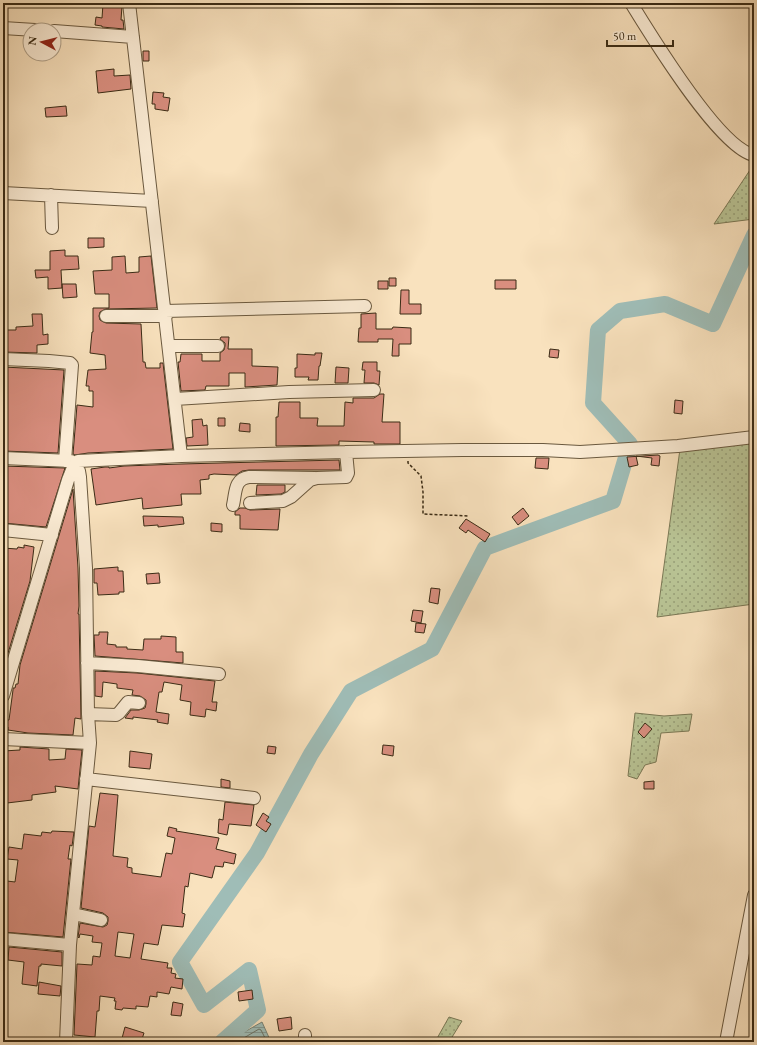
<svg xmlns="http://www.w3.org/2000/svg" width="757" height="1045" font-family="'EB Garamond',serif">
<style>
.grass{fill:url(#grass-dots);stroke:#7a7855}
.water{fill:url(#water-rules);stroke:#778376}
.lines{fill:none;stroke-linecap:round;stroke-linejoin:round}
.shore{stroke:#6c7466;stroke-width:1}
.river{stroke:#9fbdb7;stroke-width:16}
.building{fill:#d98e7f;stroke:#3a2b15;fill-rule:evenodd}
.minor-casing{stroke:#6a593f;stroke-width:14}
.path{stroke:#3a2b15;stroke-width:1.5;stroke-dasharray:3 2;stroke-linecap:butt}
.minor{stroke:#fbecd5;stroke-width:12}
</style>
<defs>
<pattern id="grass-dots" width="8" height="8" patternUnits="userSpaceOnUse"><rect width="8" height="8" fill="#b9c495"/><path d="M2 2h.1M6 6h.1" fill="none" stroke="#979f78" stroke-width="1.8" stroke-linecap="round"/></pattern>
<pattern id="water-rules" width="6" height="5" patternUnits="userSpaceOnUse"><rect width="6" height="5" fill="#9fbdb7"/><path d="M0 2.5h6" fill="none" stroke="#839a94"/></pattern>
</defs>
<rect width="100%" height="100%" fill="#f9e2be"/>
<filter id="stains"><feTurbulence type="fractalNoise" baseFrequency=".005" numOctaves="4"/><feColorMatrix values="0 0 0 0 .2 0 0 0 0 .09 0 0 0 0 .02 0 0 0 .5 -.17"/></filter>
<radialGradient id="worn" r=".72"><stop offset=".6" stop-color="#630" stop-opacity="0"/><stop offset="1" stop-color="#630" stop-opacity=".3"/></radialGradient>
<path class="grass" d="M754,164V219L714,224Z
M754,440V604L657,617L680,449Z
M635,713L664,716L692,714L689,731L661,733L656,762L645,765L637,779L628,776Z
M754,918V960L746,961Z
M449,1017L462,1021L449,1042H435Z"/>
<path class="water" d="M262,1022L271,1042H233L232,1039Z"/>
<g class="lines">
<path class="shore" d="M237,1042L259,1029L261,1030L267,1042"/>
<path class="river" d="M222,1042L258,1010L249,970L204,1005L180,962L257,853L311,754L351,691L432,649L485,548L613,501L630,444L593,403L598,330L620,311L665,304L713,324L754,235"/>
</g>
<path class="building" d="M103,4L122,6L121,20H123L124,29L102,27V26L95,25L96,17L102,18Z
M143,51H149V61H143Z
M114,69V76L130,75L131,89L98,93L96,71Z
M153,92L164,93L163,97L170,98L168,111L155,109V104H152Z
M66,106L67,116L46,117L45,108Z
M88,238H104V247L88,248Z
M65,250V256H78L79,269L61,270L62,288L48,289V277L36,278L35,270H50V251Z
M125,256L126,273L139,272V257L151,256L157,308L106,309L100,312L99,316L100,320L106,323L141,324L143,362H145L146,368H160V363H163L173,449L88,453L75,455L73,454L77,405L93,407V391H89V386H86L88,370L106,369L105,355L90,353L92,332H93V308H109V294H95L93,271L112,270V257Z
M389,278H396V286H389Z
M495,280H516V289H495Z
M378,281H388V289H378Z
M62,284H76L77,297L63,298Z
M401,290H409V304H421V314H400Z
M376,313V329H392L393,327L411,328V344H399V356H392L393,339H378V342H358L359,328H361V314Z
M32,314H42L43,335L48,334V344L37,345V353L3,352V330H16V327L33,326Z
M221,337H229L228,349H252V366L278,367L277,385L245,387V373H229V386H206L205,390L181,391L178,362H180L181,354H202V361H220V353L224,350L225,346V343L220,339Z
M550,349L559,350L558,358L549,357Z
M315,353H322L320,366H319L318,380H308L309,377H295V368H297V354L315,355Z
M363,362H377V371H380L379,385L374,383H364L365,370H362Z
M3,367L64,370L58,453L3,451Z
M336,367L349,368L348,383H335Z
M380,394H384L382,422H400V444H374V442L339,441V445L276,446V417H278L279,402H300V418H318L317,426H344L345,402L353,403V398H374Z
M675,400L683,401L682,414L674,413Z
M218,418H225V426H218Z
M202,419L203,426L207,425L208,445L187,446L186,438L193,437L192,420Z
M240,423L250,424V432L239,431Z
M658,455L660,456L659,466L651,465L652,458L636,456L638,465L629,467L627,457Z
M536,458H549L548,469L535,468Z
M339,460L340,470H249L242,471L236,475L214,474L209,475V479L200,480L201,494H181L182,505L143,509L142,498L96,505L91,469L105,467H109V468L124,466L181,464Z
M3,466L65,468L46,527L3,523Z
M257,485H285V492L281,494L256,495Z
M73,489L78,568L79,606L78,614H79L81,719L75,718L73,735L28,733L8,730V727H5L6,720H9L13,690V688H15L16,684H18L20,665Z
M240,508H245L250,510L280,509L278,530L240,529V515H235V512Z
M523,508L529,516L518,525L512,517Z
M143,516L183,517L184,524L158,527V525L144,526Z
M466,519L490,534L485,542L468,530L466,533L459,528Z
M211,523L222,524V532L211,531Z
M24,545L34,547L30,581L5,663H3V548L17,549L18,547L24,548Z
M118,567V571H123L124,592H119V594L98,595L97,583H94V569Z
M159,573L160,583L147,584L146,574Z
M431,588L440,589L438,604L429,602Z
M413,610L423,611L421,623L411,621Z
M416,623L426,624L424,633L415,632Z
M99,632H108L107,644L116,645V647H127V649L143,650L144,639H161V636L176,637V652H183V663L95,656L94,635H99Z
M95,671L137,673L215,681L212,702H217L216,711L206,709L205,717L190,715L191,702L180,700L182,685L164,682L162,692H159L156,712L169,714L168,724L157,722L158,720L133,717V719L125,718L131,710H139L145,708L146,704V700L140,696L132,695L133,690L117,688V684L103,682L102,697L95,696Z
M645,723L652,729L644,738L638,732Z
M383,745L394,746L393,756L382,754Z
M268,746L276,747L275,754L267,753Z
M20,747L49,749V760L65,759L66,749L82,750L78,789L55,786L56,792L32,795V800L7,803L6,780H3V751L20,750Z
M130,751L152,754L150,769L129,767Z
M221,779L230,781V788L221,787Z
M654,781V789H644V782Z
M100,793L118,795L113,856L128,858L127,867L132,868V873L161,877L166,853L172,854L175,838L167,836L169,827L177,829L176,831L219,838L216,849L236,854L234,864L224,862L223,867L215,866L212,878L190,873L188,887L185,886L182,913L185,914L183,927L162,925L158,945L144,943L141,959L168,963L167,968H172L171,973L176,974L175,978L183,979L182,989L171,987L169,994L157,992V997L150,996L148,1007L136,1006V1009L123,1008L122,1010L115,1009L116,1001H114L115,998L100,996L99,1011H97L95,1037L74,1035L77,964L92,965L93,956L100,957L102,943L92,942L93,936L80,934L79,938L78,937L80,923L103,927L107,925L108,921V917L103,913L81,908L89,826L95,827ZM118,932L134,934L130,958L115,956Z
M225,802L254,805L251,826L229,824L227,835L218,833L219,819L223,820Z
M263,813L269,817L266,821L271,824L266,832L256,825Z
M52,831L74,832L72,846L70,845L68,859H71L63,937L3,932V903H4L7,881L15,882L18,860L7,859L9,847L22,849L24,834L41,836L42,832L51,833Z
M9,947L62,952V966L41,964V966H39L37,986L22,984L24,962L8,960Z
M39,982L61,986L60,996L38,994Z
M252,990L253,999L239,1001L238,992Z
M173,1002L183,1004L181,1016L171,1015Z
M291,1017L292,1029L279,1031L277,1019Z
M125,1027L144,1033L141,1042H121Z"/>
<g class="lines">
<g class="minor-casing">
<path id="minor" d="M129,3L181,456
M631,3C650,34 720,149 754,155
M3,28L35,30
M54,31L133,37
M3,193L152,201
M51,195L52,228
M165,311L365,306
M106,316H166
M169,346H218
M3,359L49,361L70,363L72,365L65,461
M175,399L289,392L374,390
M3,458L71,461
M74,465L79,471L80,477L86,568L88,714L90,743L73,914L101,920
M250,503L283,501L291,497L310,480L317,478L346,477L348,473L346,452
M233,505C236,492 234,479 249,477L315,478
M3,530L52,535
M87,663L138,666L219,674
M3,696L68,480L74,465L78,461L181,456L346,452L462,450H543L580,452L678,446L754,437
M88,714L116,715L119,713L128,702L139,703
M3,739L90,743
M86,779L254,798
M3,939L70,945
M305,1035V1042
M66,1042L70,945L73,914
M726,1042L754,895"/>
</g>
<path class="path" d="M408,461V463L421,476L423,492V514L469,516"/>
<use href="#minor" class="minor"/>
</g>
<rect width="757" height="1045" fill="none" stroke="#f9e2be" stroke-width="16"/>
<rect x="4" y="4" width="749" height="1037" fill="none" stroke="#3a2b15" stroke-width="2"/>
<rect x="8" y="8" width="741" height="1029" fill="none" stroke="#3a2b15"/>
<g transform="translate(42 42) rotate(277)"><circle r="19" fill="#fbecd5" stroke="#ae9f88"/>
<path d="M0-3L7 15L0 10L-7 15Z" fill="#8f2418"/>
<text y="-6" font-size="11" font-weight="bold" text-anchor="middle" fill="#3a2b15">N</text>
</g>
<path d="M607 40v6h66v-6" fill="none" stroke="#3a2b15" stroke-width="2"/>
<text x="613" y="40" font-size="12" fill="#3a2b15" stroke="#fbecd5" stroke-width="3" paint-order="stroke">50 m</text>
<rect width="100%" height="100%" filter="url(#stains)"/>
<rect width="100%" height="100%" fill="url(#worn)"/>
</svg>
